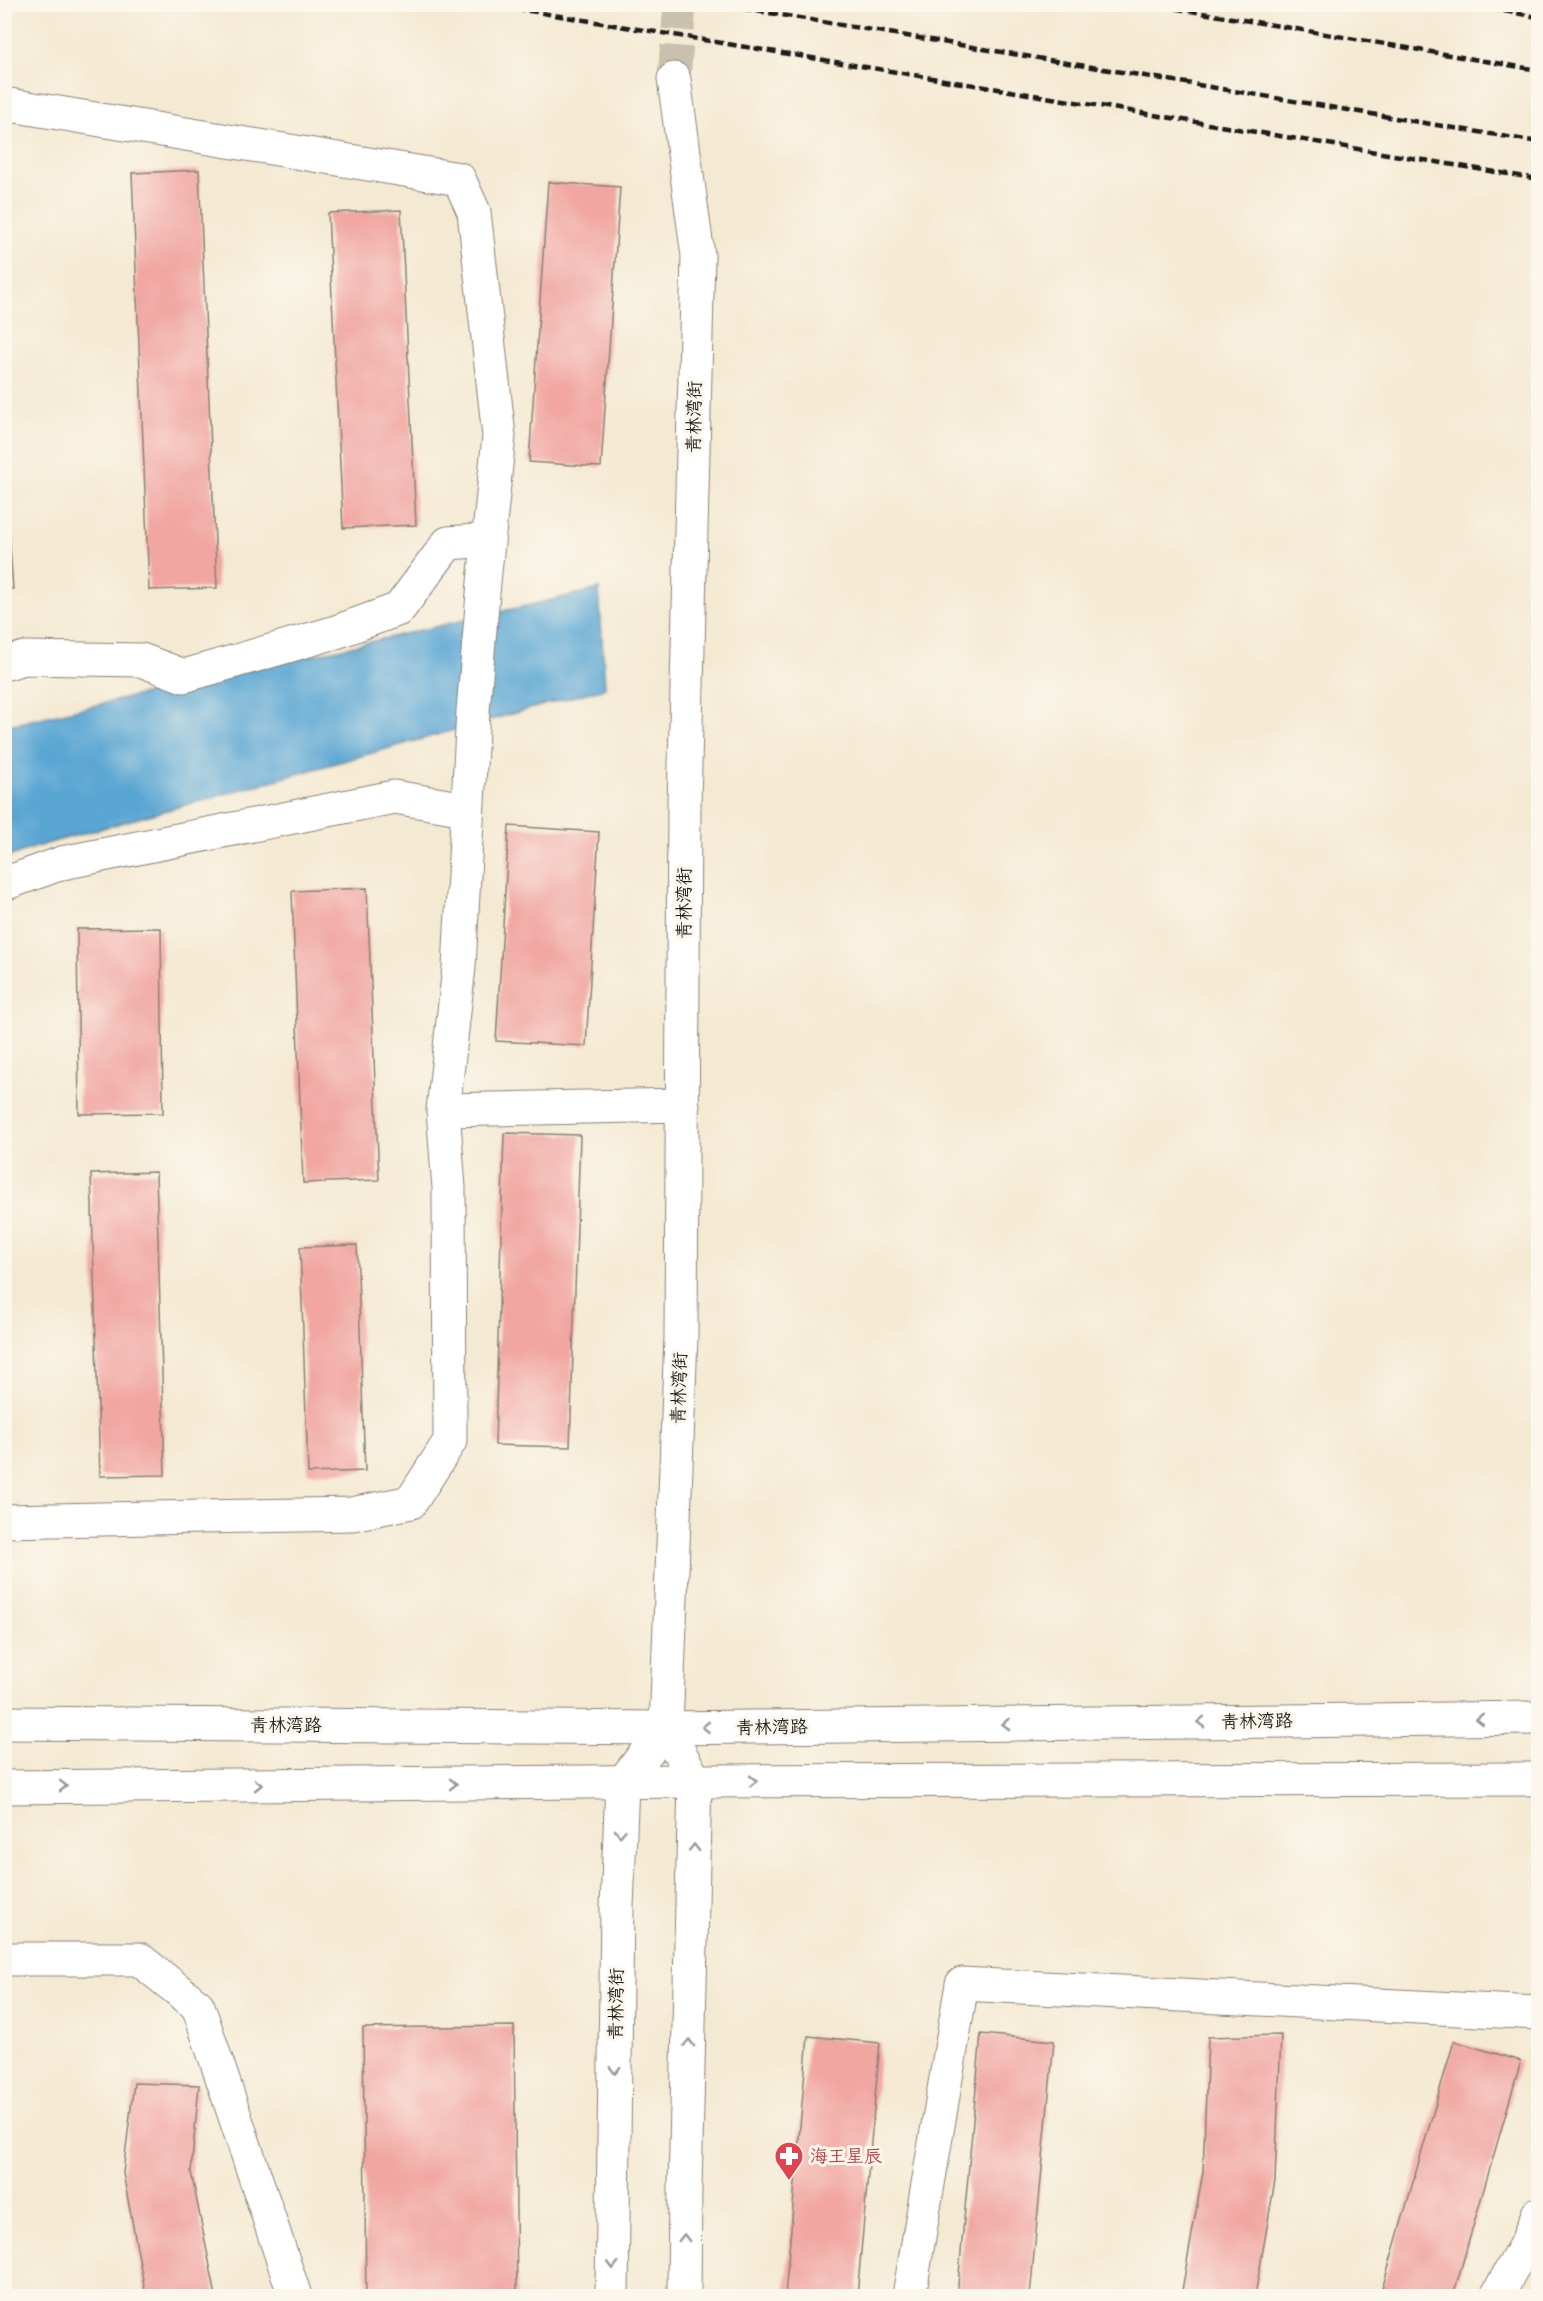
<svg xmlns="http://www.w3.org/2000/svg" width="1543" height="2301" font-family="Sriracha,'LXGW WenKai TC',sans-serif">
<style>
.water{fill:#5aa6d3;stroke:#3b6178;stroke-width:1.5}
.building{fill:#f1a6a1}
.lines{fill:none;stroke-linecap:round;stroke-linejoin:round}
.minor-tunnel{stroke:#c9c0ae;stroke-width:33;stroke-dasharray:33 16;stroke-linecap:butt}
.minor-casing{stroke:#888277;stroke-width:35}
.major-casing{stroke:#888277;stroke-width:35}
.minor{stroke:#fff;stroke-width:33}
.major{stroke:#fff;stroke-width:33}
.rail{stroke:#1c1c1c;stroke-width:4.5;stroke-dasharray:9 4.5;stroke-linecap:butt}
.oneway{stroke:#999}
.labels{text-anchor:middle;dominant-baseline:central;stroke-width:6;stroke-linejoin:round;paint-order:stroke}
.street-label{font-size:18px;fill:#1c1c1c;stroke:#fbf7ec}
.health-label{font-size:18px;fill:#be3a42;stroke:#fbf7ec;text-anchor:start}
</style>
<rect width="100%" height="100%" fill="#fbf7ec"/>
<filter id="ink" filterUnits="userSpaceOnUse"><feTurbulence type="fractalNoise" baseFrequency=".0167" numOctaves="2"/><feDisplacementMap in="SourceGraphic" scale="12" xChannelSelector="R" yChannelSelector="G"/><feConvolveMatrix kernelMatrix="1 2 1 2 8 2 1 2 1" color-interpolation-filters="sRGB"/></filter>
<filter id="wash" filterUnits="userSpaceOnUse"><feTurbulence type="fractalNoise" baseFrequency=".008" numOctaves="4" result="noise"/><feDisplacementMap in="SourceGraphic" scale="24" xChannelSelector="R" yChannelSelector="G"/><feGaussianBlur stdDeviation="1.35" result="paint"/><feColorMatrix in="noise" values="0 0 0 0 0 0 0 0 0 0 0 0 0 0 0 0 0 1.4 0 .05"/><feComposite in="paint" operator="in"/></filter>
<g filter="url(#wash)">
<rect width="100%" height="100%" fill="#f4e9d2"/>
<path class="water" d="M599,589L605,688L42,845L5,858V726Z"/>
<g id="blocks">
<path class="building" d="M199,170L217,588L149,590L132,173Z
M548,182L620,187L601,467L529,462Z
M401,210L416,525L343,528L328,213Z
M4,488H6L13,589H4Z
M509,826L599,832L586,1046L496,1041Z
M367,888L379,1180L303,1183L292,891Z
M161,928L163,1113L79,1114L77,929Z
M504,1133L580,1135L570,1447L495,1445Z
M156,1172L165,1475L100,1476L91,1174Z
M357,1245L365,1471L308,1473L300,1247Z
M514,2026L517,2296H366L363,2028Z
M981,2034L1054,2041L1030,2296H957Z
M1281,2035L1275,2181L1255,2296H1181L1203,2172L1208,2037Z
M808,2036L880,2043L857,2296H785Z
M1454,2041L1521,2061L1453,2296H1380Z
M134,2083L199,2085L191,2172L216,2296H146L123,2173Z"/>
</g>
</g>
<g filter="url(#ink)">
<use href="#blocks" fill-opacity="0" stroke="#888277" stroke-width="1.5"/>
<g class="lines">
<path class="minor-tunnel" d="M674,79L680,4"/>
<g class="minor-casing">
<path id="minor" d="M674,79L698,256L684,804L681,1337L666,1728L695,1781L685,2188L684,2296
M4,104L459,179L474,212L499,436L484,582L473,711L459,967L443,1110L683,1105
M4,664L24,658L141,660L184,676L336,632L399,609L448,543L488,540
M4,884L62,863L394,797L466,809
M4,1521L352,1514L411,1502L450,1441L449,1188L443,1110
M4,1959H139L198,2006L295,2296
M612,2296L617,1907L622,1783L666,1728
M909,2296L962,1984L1538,2013
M1497,2296L1527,2242L1538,2214"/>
</g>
<g class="major-casing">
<path id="major" d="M4,1723L666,1728L1538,1718
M4,1787L695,1781L1538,1779"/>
</g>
<use href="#minor" class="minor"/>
<use href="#major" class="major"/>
<path class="rail" d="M488,4L1538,179
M716,4L1538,142
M1149,4L1538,70
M1464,4L1538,17"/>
</g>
<defs><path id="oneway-chevron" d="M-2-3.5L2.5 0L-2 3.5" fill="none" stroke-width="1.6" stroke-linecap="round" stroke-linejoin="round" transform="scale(1.5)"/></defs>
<g class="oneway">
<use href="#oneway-chevron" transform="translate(1480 1719) rotate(179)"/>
<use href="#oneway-chevron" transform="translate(1201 1722) rotate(179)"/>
<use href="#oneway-chevron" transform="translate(1006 1724) rotate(179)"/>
<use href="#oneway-chevron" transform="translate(706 1727) rotate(179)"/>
<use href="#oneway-chevron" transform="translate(753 1781)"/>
<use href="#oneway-chevron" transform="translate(453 1784)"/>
<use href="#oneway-chevron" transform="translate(258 1785)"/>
<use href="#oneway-chevron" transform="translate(63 1786)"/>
<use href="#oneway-chevron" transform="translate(620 1833) rotate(92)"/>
<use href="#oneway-chevron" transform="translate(694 1848) rotate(-89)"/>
<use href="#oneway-chevron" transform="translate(689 2043) rotate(-88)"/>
<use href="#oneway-chevron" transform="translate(615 2070) rotate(91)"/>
<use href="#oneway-chevron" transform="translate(684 2238) rotate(-90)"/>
<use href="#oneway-chevron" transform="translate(613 2265) rotate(91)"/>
</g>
</g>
<defs>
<g id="pharmacy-pin" transform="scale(1.5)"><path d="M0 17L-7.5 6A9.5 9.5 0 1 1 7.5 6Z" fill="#e0444e" stroke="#fbf7ec"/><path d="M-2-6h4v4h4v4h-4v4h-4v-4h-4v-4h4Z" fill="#fff"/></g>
</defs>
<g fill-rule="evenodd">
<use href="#pharmacy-pin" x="789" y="2156"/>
</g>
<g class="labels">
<g class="street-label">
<text transform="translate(694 417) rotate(-89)">青林湾街</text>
<text transform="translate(684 903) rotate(-90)">青林湾街</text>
<text transform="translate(679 1388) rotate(-88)">青林湾街</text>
<text transform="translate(1257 1721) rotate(-1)">青林湾路</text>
<text x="286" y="1725">青林湾路</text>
<text transform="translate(772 1727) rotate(-1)">青林湾路</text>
<text transform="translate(616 2004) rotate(-89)">青林湾街</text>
</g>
<g class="health-label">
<text x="810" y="2156">海王星辰</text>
</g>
</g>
<rect width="1543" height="2301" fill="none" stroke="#fbf7ec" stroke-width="24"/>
</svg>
